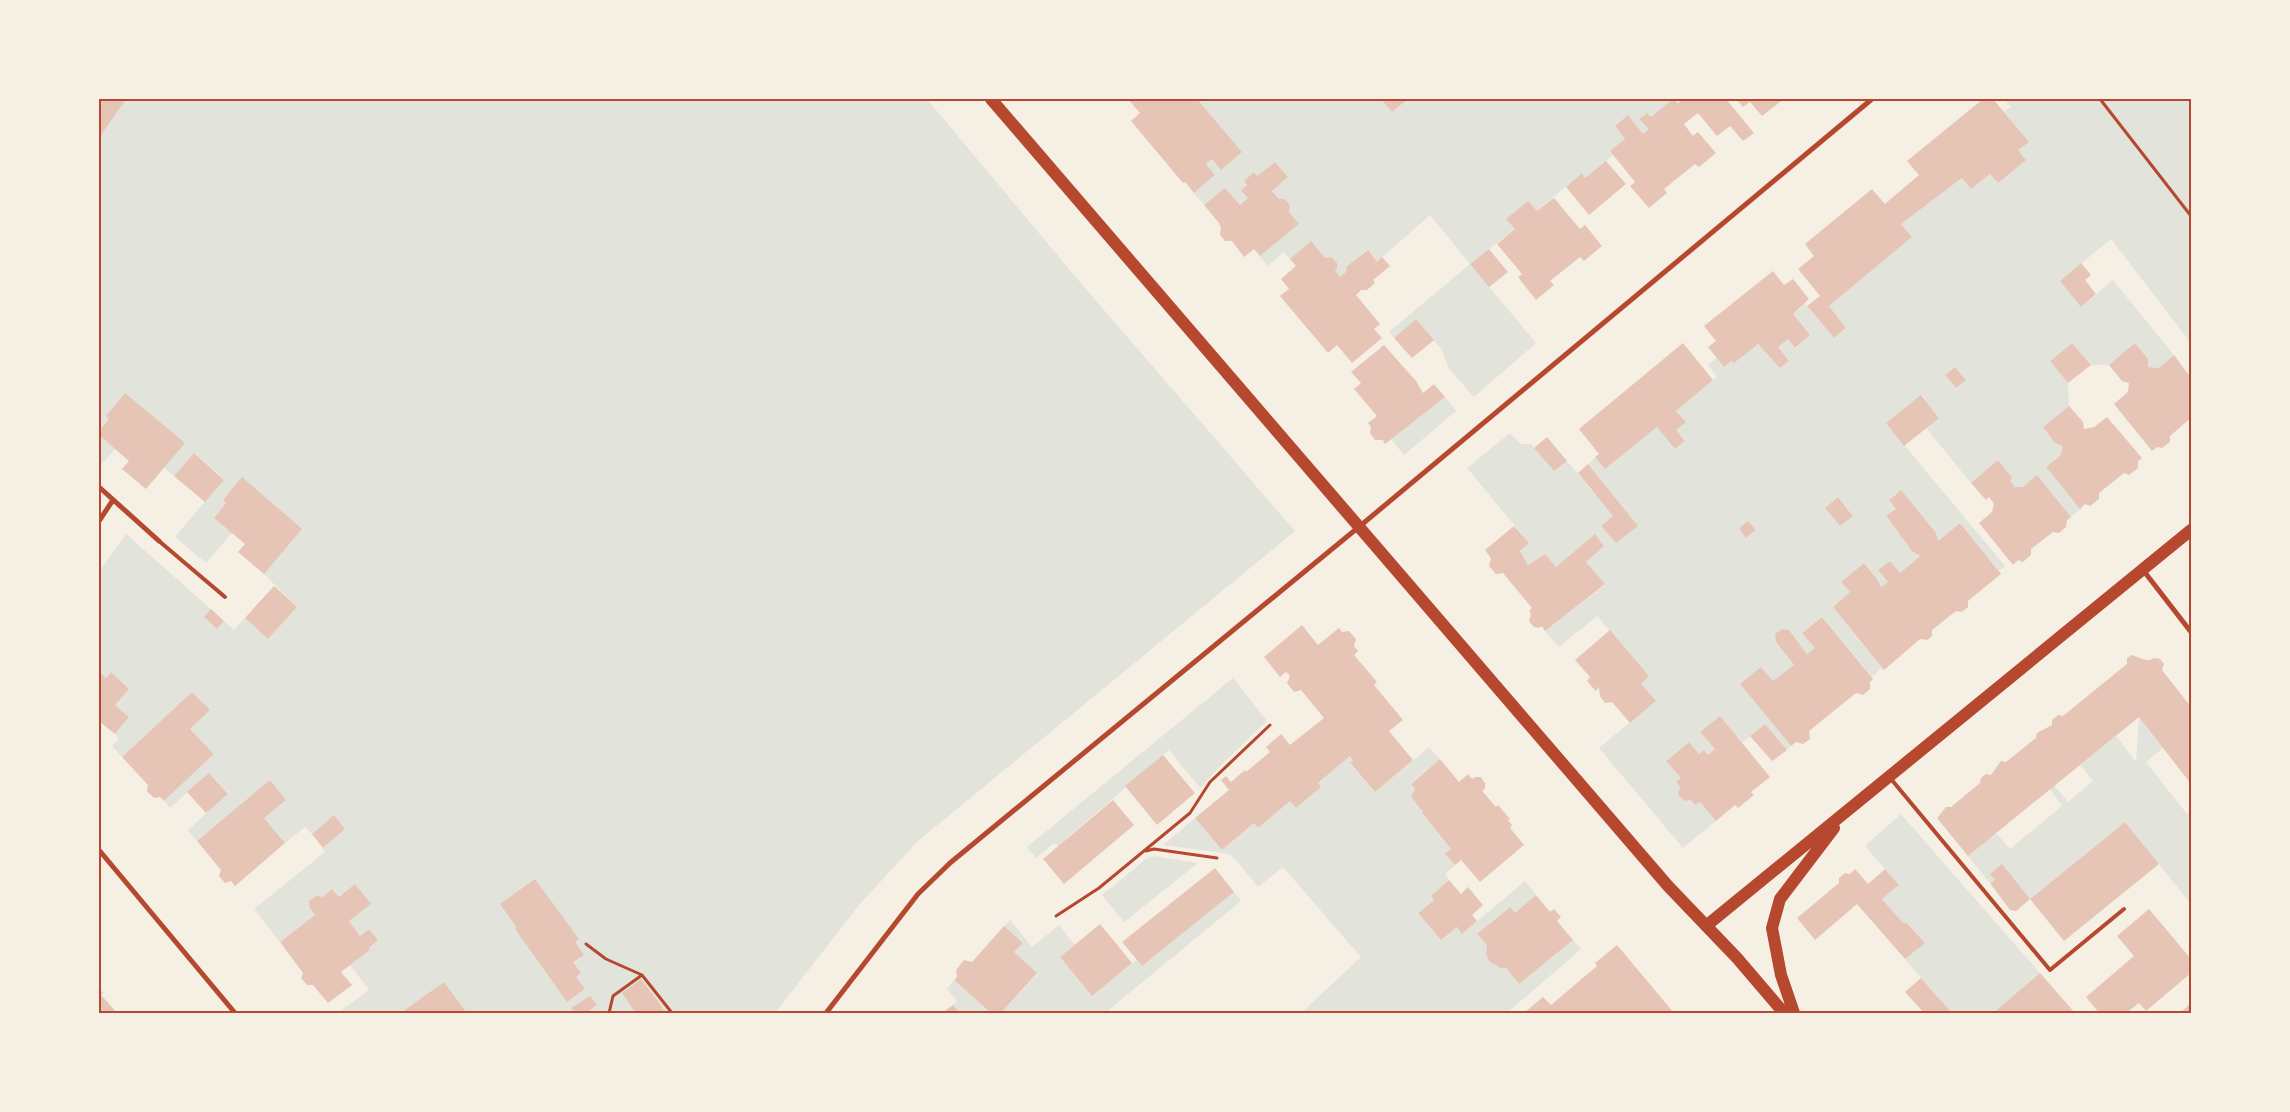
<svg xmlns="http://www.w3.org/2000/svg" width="2290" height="1112" font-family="'Public Sans',sans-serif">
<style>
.green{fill:#e2e4dc;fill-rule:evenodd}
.building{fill:#e6c5b7}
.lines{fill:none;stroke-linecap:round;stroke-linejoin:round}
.path{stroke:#b5482f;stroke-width:3}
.service{stroke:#b5482f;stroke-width:4}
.minor{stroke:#b5482f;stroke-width:5}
.primary{stroke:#b5482f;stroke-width:12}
.neatline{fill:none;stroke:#b5482f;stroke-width:2}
</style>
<rect width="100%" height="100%" fill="#f6efe4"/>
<path class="green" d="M99,99H927L1079,281L1295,531L918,841L859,905L775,1013H467L444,982L401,1013H338L369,990L350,965L370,950L369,948L378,940L369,929L360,936L349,921L370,904L356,885L339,897L332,889L323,897L316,895L309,901V907L315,915L280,942L254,909L325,852L323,848L345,829L334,816L312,834L305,827L285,843L264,818L270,781L197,841L188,830L228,793L209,773L170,808L164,801L214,754L190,729L209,710L193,692L122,757L112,746L119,739L115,734L129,717L115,705L129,689L111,672L106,678L99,672V572L126,534L211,609L204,617L217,628L224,621L234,630L245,618L268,639L297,607L264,574L242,478L223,500L226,503L214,518L232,533L206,563L175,537L224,479L194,453L174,476L109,419L99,431Z
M1197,99H1381L1392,112L1408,99H1673L1651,117L1647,113L1640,118L1649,129L1643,134L1628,115L1615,126L1625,139L1610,151L1613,155L1585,178L1581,174L1537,211L1528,202L1507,219L1515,229L1470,264L1536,343L1474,397L1449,369L1442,350L1416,319L1394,338L1389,332L1470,264L1430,215L1377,262L1367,250L1347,266L1346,272L1340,277L1335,270L1337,268V263L1332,257L1325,258L1311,241L1290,259L1284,252L1267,266L1260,256L1299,224L1289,212L1290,205L1285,199H1279L1272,191L1288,177L1275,162L1257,176L1244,181L1247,185L1241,190L1248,198L1240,205L1225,188L1204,205L1194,193L1215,175L1206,164L1212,159L1221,170L1242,152Z
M2004,99H2191V343L2111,239L2060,281L2082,307L2113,280L2174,355L2159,368L2148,367V359L2135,344L2109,365H2091L2072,343L2050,361L2068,383L2069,406L2043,427L2055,443L2063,446L2060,456L2046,467L2080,509L2071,517L2037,475L2023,487H2015L2010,480L1971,483L1926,428L1939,418L1922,395L1886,423L2005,566L1999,571L1960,523L1938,541L1901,490L1889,499L1896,509L1886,517L1912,551L1920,556L1900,573L1890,561L1878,570L1888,582L1881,587L1878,579L1864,563L1841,582L1850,592L1833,607L1882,668L1872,677L1822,617L1802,632L1815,648L1807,654L1789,630L1776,634V642L1794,665L1773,681L1761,667L1740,684L1791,746L1787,750L1765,724L1742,743L1720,716L1700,732L1715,749L1708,755L1704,750L1699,754L1689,742L1666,760L1681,778L1676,782L1680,787L1678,794L1684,801L1691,800L1695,805L1700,802L1716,821L1683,848L1599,748L1655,701L1641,684L1649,676L1597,616L1559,647L1545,631L1605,585L1586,562L1604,546L1595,534L1556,567L1545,554L1528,565L1520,551L1529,543L1467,468L1510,433L1521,444H1531L1554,471L1567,461L1613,516L1601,526L1616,543L1637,525L1588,464L1596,457L1606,468L1657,427L1675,449L1685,441L1676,430L1686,422L1676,411L1717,377L1708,365L1717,358L1724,367L1758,344L1780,368L1789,361L1778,347L1788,339L1796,348L1810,335L1793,314L1802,307L1801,305L1804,303L1834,338L1846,328L1829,306L1912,237L1901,224L1962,178L1971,189L1990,174L1998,183L2025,160L2018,150L2028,142L2004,112L2011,107ZM1955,367L1965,380L1956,388L1945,375ZM1838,497L1853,515L1840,526L1825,508ZM1748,521L1756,530L1746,538L1739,528Z
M1445,397L1456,411L1404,455L1391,439Z
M99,435L115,449L99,467Z
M1233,678L1267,721L1222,764L1200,788L1169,750L1058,846L1054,843L1036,858L1027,847Z
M2139,717L2163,748L2146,762L2187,814L2191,811V904L2125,822L2030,899L1990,874L1995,880L1990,883L1968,856L1996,833L2010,849L2062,806L2050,789L2054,785L2068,802L2093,781L2080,765L2116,736L2136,762Z
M1429,747L1440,759L1411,783L1415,789L1411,797L1423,812L1422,814L1451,849L1446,854L1455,865L1445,874L1449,880L1431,896L1434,900L1418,913L1441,940L1457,927L1463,933L1525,881L1536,895L1515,913L1509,907L1477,934L1487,945C1485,959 1493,968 1506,968L1519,984L1573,940L1581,949L1507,1013H1301L1361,957L1283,867L1258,887L1235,859L1229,854L1163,845L1195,818L1222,850L1254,823L1258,828L1290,801L1321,787L1318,783L1350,756L1353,761L1350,764L1375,792Z
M1901,814L2040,973L1993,1013H1952L1905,959L1925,943L1907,922L1904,924L1882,899L1899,885L1865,846Z
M1154,856L1198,863L1124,922L1102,895L1146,859Z
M1234,892L1241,901L1105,1013H1001L1037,974L1014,952L1023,943L1004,926L1010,920L1032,947L1059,925L1075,945L1060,957L1092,996L1136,960L1142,966Z
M954,980L991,1013H960L953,1005L957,1001L947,989Z"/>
<path class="building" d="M99,99H126L99,138Z
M1128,99H1197L1242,152L1221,170L1212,159L1206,164L1215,175L1194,193L1185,182L1183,183L1131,121L1140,113Z
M1381,99H1408L1392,112Z
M1673,99L1678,103L1683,99H1726L1754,133L1743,141L1730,126L1717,136L1698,113L1684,124L1693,136L1698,132L1716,153L1699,167L1695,164L1664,189L1667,193L1649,208L1630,186L1635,182L1610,151L1625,139L1615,126L1628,115L1643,134L1649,129L1639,119L1647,113L1651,117Z
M1736,99H1784L1762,116L1750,102L1743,107Z
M1983,99H1993L2029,142L2018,150L2026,160L1998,183L1990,174L1971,189L1962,178L1901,224L1912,237L1829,306L1846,328L1834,338L1807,306L1820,296L1798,269L1814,256L1805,244L1872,189L1885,204L1893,197L1919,175L1907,161Z
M1606,161L1626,184L1589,215L1566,187L1582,173L1585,178Z
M1275,162L1288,177L1272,191L1279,199H1285L1290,205L1289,212L1299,224L1260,256L1254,249L1244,257L1232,241H1225L1220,235L1221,228L1219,223L1204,205L1225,188L1240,205L1248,198L1241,190L1247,185L1244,181L1254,172L1257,176Z
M1554,198L1580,229L1585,225L1602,246L1584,261L1580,257L1550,281L1554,285L1536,300L1518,277L1522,274L1497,244L1515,229L1506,219L1528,201L1537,211Z
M1311,241L1325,258L1332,257L1337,263V268L1335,270L1340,277L1346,272L1347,266L1368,250L1377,262L1382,257L1390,266L1373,280L1375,283L1367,290H1361L1356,295L1380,324L1374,329L1382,338L1352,363L1337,345L1328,353L1280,296L1289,289L1281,279L1296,266L1290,259Z
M1489,249L1508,272L1489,287L1470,264Z
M2081,263L2091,275L2085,280L2096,294L2081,307L2060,281Z
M1773,271L1784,285L1793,279L1809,299L1793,314L1810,335L1795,348L1788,339L1778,347L1789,361L1780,368L1758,344L1734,363L1732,361L1724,367L1708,347L1716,341L1704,326Z
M1416,319L1434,340L1412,358L1394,338Z
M1683,343L1713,380L1676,411L1686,422L1676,430L1685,441L1675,449L1657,427L1605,469L1595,457L1599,454L1579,429Z
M2072,343L2091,365L2068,383L2050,361Z
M2135,343L2148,359V367L2159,368L2174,355L2191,378V418L2170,436V442L2162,448L2157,447L2152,451L2114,404L2128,392L2129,383L2122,381L2109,365Z
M1384,345L1416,381L1423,393L1434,384L1445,397L1385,444L1383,440H1375L1370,433L1371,427L1368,423L1377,416L1354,389L1361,383L1351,372Z
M1955,367L1966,380L1956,388L1945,375Z
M125,393L185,443L146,489L122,469L129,461L99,435V431L109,419L106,416Z
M1921,395L1939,418L1904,446L1886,423Z
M2069,406L2083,422L2084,429L2094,427L2107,417L2142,458L2138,461V468L2129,475L2124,473L2099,493V499L2090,506L2085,504L2080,509L2046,467L2060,456L2063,446L2055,443L2043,427Z
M1547,437L1567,461L1554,471L1534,448Z
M194,453L224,480L205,502L174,476Z
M1998,460L2012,478L2010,480L2015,487H2023L2037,475L2071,517L2067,520L2066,527L2059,533L2053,532L2031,549V555L2023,562L2018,560L2013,565L1979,523L1992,512L1994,504L1989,497L1986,500L1971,483Z
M1588,464L1638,526L1616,543L1601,526L1613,516L1578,473Z
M242,477L302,529L264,574L238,552L245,544L214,518L226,503L223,500Z
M1901,490L1936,533L1938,541L1960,523L2001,574L1968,601V607L1962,612L1956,611L1932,630V636L1927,640L1920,639L1884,670L1833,607L1850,592L1841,582L1864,563L1878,580L1881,587L1888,582L1878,570L1890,561L1900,573L1920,556L1912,551L1886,516L1896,509L1889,500Z
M1838,497L1853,516L1840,526L1825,508Z
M1748,521L1756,530L1746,538L1739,528Z
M1514,526L1529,543L1520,551L1528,565L1545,554L1556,567L1595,534L1604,546L1586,562L1605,584L1545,631L1542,626L1539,628L1534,627L1529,621L1531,614L1529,611L1532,608L1503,573L1496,574L1489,566L1491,558L1485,550Z
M274,586L297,607L268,639L245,618Z
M211,609L224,621L217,629L204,617Z
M1822,617L1873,679L1870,682V689L1863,695L1856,693L1809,731L1810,739L1803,744L1796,742L1791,746L1740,684L1761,667L1773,681L1794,665L1776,642L1775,634L1782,629L1789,630L1807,654L1815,648L1802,633Z
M1302,625L1318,645L1339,628L1342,632L1349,631L1356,639L1354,646L1358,651L1354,655L1377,682L1374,685L1403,720L1389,731L1413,760L1375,792L1350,763L1353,761L1350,756L1318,783L1321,787L1296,808L1290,801L1258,828L1254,823L1222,850L1195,818L1229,790L1221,780L1226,776L1231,782L1245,770L1246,772L1270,752L1266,747L1281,734L1290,745L1324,718L1301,690L1294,692L1287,683L1290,676L1286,672L1280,677L1264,657Z
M1610,630L1649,676L1641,684L1656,701L1630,723L1612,702L1605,703L1600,696L1599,687L1596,691L1591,686L1587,681L1590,677L1575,660Z
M2132,655L2145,660H2150L2154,658L2160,659L2164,664L2162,670L2191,707V784L2139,717L1968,856L1937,818L1942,812L1946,807H1951L1980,783L1981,778L1986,774L1991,775L2001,761L2006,762L2036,738L2037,733L2052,725V720L2058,715L2063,716L2117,672L2127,664V658Z
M99,672L106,678L111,672L129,689L115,705L129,717L115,734L100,722L99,724Z
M192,692L210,710L190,729L214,754L164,801L160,797L154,798L147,791L148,785L122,757Z
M1720,716L1770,777L1751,792L1754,795L1738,808L1735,805L1716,821L1700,802L1695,805L1691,800L1684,801L1678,794L1680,787L1676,782L1681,778L1666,761L1689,742L1699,754L1704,750L1708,755L1715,749L1700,732Z
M1765,724L1787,750L1772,761L1750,736Z
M1163,755L1195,793L1157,825L1125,786Z
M1440,759L1459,782L1468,774L1472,779L1475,777H1481L1485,783V789L1482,791L1496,807L1498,805L1510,819L1508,820L1512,825L1510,828L1524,845L1480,882L1461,860L1455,865L1445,854L1451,849L1422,813L1423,812L1411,797L1415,789L1411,784Z
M209,773L228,794L206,813L187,792Z
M270,780L286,800L264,818L285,843L235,886L231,881L225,883L219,876L221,870L197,841Z
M1113,800L1134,825L1064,884L1043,859Z
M334,815L345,829L323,848L312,834Z
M2125,822L2159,864L2064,941L2030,899Z
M2002,864L2030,899L2016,911L2010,910L1990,883L1995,880L1990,874Z
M1215,868L1234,892L1142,966L1122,942Z
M1855,869L1868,884L1885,869L1899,885L1882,899L1904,924L1906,922L1925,943L1905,959L1857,904L1815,940L1797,918L1839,883V878L1845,873L1850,874Z
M535,879L579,939L575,942L584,955L573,962L581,973L576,977L585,989L567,1002L515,929L517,928L500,904Z
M1449,880L1461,894L1468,887L1483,905L1472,915L1477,921L1462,934L1457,927L1441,940L1418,913L1434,900L1431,896Z
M355,884L371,904L349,921L360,936L369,929L378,940L369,948L370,950L341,972L352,985L328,1003L313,985H307L301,978L303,973L280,942L315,915L309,907V901L317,895L323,897L332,889L339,897Z
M1536,895L1550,912L1554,909L1561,917L1557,921L1573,940L1519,984L1506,968H1500L1490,962L1486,954L1487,945L1477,934L1510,907L1515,913Z
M2149,909L2191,959V973L2146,1011L2139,1003L2126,1013H2099L2086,997L2134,956L2117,936Z
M1100,924L1132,963L1092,996L1060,957Z
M1004,926L1023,943L1014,952L1037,973L1001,1013H991L954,980L957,977L956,970L964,960L972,962Z
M1617,945L1674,1013H1524L1543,997L1551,1005L1597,966L1595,963Z
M2040,973L2075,1013H1993Z
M1921,978L1952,1013H1924L1905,992Z
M641,979L657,1000L666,1013H636L622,993Z
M444,982L467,1013H401L413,1004Z
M99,988L103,993L101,995L117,1013H99Z
M590,996L597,1005L586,1013H575L571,1008Z
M2191,1003V1013H2180Z
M953,1005L960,1013H942Z"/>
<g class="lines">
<path class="path" d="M2100,99L2191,216
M1146,851L1154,849L1217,858
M1056,916L1099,888L1190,813L1210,782L1270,725
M586,944L606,959L642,975L672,1013
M609,1013L613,996L642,975"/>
<path class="service" d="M159,541L225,597
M1891,779L2050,970L2124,909"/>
<path class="minor" d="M99,487L159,541
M99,521L113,500
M2143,570L2191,632
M99,850L235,1013
M826,1013L918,894L950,863L1360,526L1872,99"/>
<path class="primary" d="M991,99L1668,886L1737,958L1784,1013
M1706,926L2191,530
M1794,1013L1781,975L1772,928L1780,899L1834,828"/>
</g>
<rect width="2290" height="1112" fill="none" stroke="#f6efe4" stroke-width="200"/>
<rect x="100" y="100" width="2090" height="912" class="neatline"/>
</svg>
